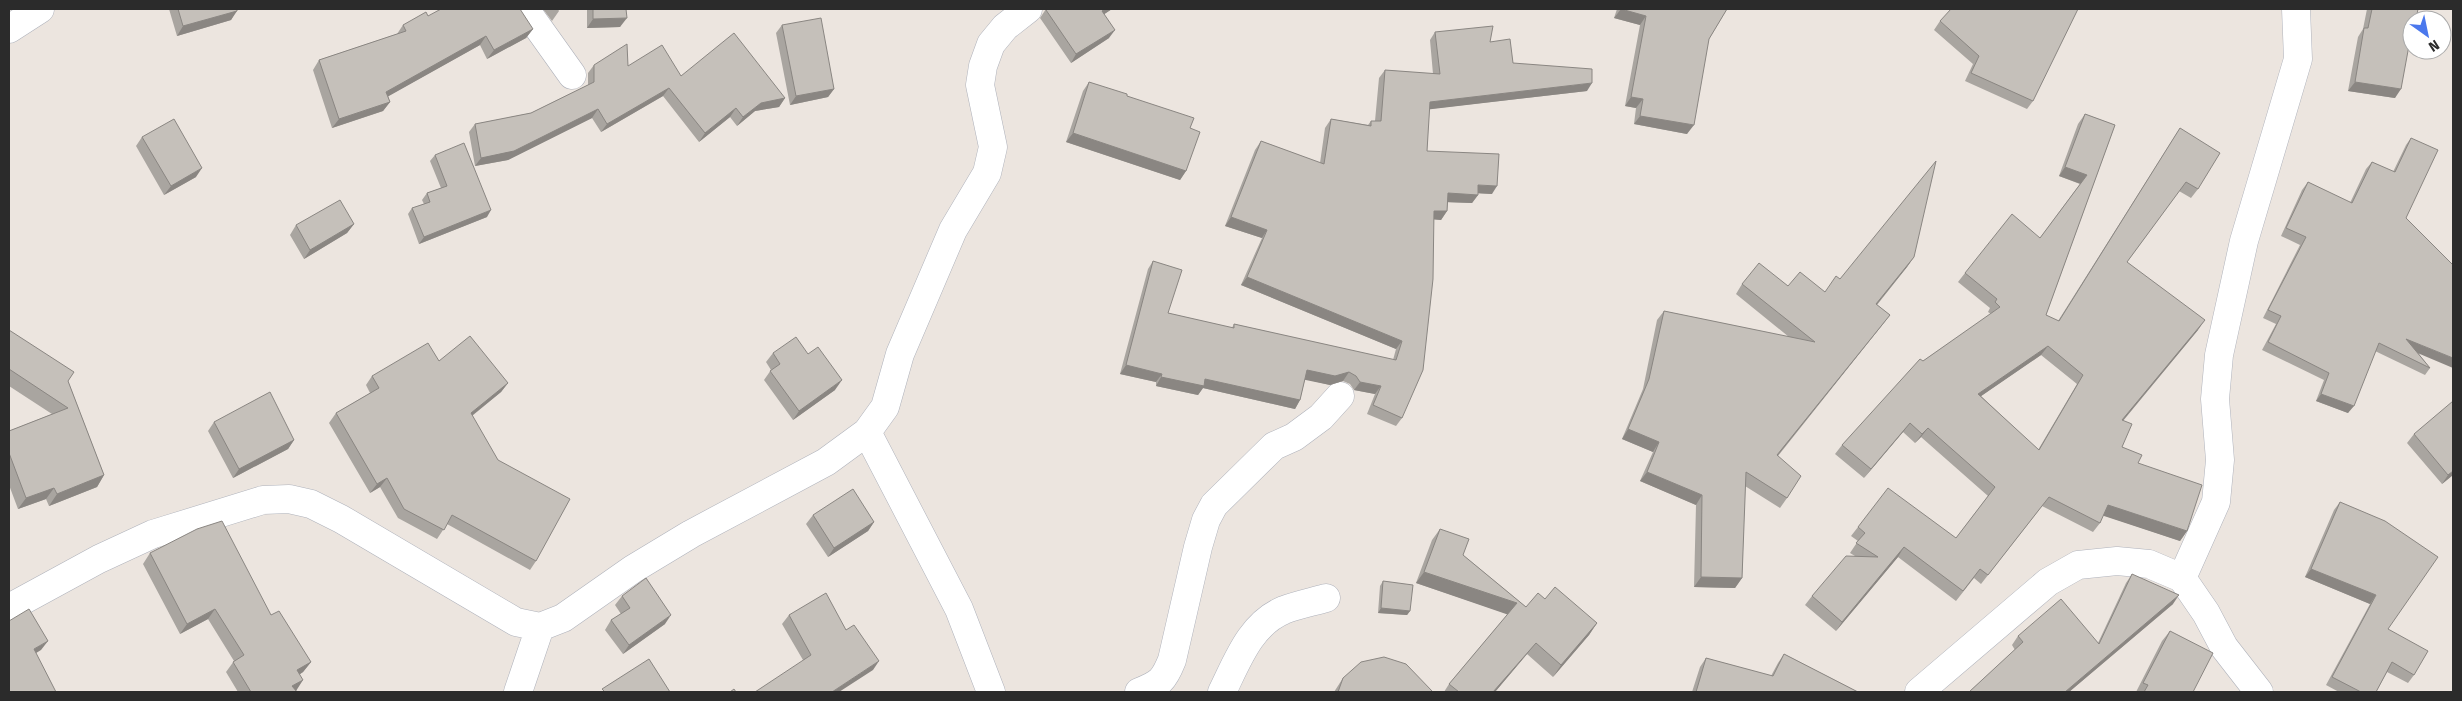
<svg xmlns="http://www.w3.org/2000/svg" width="2462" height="701" font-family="'Fira Sans',sans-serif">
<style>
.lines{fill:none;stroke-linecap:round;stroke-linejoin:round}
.minor-casing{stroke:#afb2bb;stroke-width:29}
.minor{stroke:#fff;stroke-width:28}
.wall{fill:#a9a5a0;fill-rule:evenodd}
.shaded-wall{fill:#8a8682}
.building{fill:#c5c0ba;stroke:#8a8682;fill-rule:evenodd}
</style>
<rect width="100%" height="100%" fill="#ece5df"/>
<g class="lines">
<g class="minor-casing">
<path id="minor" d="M525,9L572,75
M9,29L40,9
M867,432L959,609L991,692
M2182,578L2216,502L2220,460L2215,399L2219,355L2244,241L2298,59L2296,9
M9,608L99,559L153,534L263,500L289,499L311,504L341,519L516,622L540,627L563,618L633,569L691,534L826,462L867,432L885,407L900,354L953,230L987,173L993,147L980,85L983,66L991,44L1005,27L1028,9
M518,692L540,627
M1139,692C1160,684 1164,680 1172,660L1198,547L1206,520L1214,505L1274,446L1294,437L1321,417L1340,396
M1222,692C1237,662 1250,624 1284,610C1297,605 1312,602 1326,598
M1919,692L2048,582L2078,565L2117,561L2149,564L2182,578L2206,613L2224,647L2259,692"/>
</g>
<use href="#minor" class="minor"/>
</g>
<path class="wall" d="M169,9H237L231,20L177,36Z
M543,9H558L559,11L552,21Z
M587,9H626L620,27L587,28Z
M1046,9H1112L1104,14L1109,38L1071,63L1040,18Z
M1617,9H1727L1709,39L1687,134L1634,124L1636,108L1625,106L1640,25L1614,18Z
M2367,9H2418L2412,20V33L2411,35L2395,98L2348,91L2358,37L2363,29Z
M428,16L533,29L526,38L487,59L480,45L388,96L390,102L383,111L332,128L313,70L319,60L397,34L403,25Z
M1940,21L2033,101L2027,109L1965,81L1973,64L1934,30Z
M782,25L834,89L828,97L790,105L776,33Z
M1435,32L1490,42L1513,63L1587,91L1429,109L1427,151L1492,194L1478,193V195L1472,203L1448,202L1447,211L1441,220L1434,219L1402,418L1396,426L1367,414L1375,394L1354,390L1350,384L1343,381L1330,385L1305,379L1300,400L1295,409L1203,388L1198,395L1156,386V382L1120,374L1148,269L1153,261L1168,313L1232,328L1234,324L1393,360L1396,349L1241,285L1262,238L1225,226L1255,150L1261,141L1320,163L1325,128L1331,119L1368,125L1371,121H1375L1379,78L1385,70L1433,74L1430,40Z
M594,65L628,66L681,76L785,98L779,107L755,111L737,126L730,117L699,142L663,96L601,132L592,118L508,160L475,166L469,132L475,124L531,113L588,85V73Z
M1089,82L1127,96L1190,128L1186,171L1180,180L1066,142L1083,91Z
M2085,114L2115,125L2046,315L2058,321L2180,128L2198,189L2191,198L2179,191L2127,262L2198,330L2123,421L2122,447L2138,463L2187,531L2180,541L2103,515L2100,523L2093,532L2042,506L1981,584L1974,578L1956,601L1898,557L1836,631L1805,605L1812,596L1855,556L1850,553L1858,541L1851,536L1858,527L1956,538L1988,496L1921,437L1915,443L1903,432L1864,478L1835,454L1842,445L1923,361L1991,314L1988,312L1990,308L1958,282L1965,273L2040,238L2080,184L2059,176L2078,124ZM2041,355L2077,384L2038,450L1981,396Z
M142,137L196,177L164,195L136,146Z
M2411,138L2406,218L2419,354L2430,368L2425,375L2375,351L2348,413L2316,401L2324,380L2262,350L2276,324L2263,318L2300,245L2281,236L2302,190L2308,182L2350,203L2366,169L2372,162L2393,172L2406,145Z
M435,155L487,217L419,244L408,214L412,208L424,204L422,200L427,193L441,188L430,161Z
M354,224L347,233L304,259L290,235L296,225Z
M1914,257L1907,267L1877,305L1890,315L1883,324L1778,456L1787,498L1780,508L1745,486L1742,578L1735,588L1694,587L1696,505L1640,481L1653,452L1622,439L1643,389L1657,320L1664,311L1789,337L1736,294L1742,284L1788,286L1825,292L1840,279Z
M9,330L68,381L104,475L97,487L49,506L46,499L18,509L9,485V431L52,414L9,386Z
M773,353L808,354L835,390L793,420L764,380L771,370L766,362Z
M439,361L508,383L501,392L472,416L536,561L530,570L447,524L437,539L398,518L380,487L370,493L329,423L336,413L370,393L366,385L372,376Z
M214,422L294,440L288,449L233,478L208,431Z
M2414,434L2453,475L2442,484L2407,443Z
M2340,502L2388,629L2414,675L2408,683L2387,672L2376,692H2339L2326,685L2370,604L2305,577L2334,510Z
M813,515L874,522L868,531L828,557L806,524Z
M1440,529L1463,555L1526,607L1545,599L1597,623L1589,635L1553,677L1527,654L1495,692H1444L1449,684L1508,614L1416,583L1432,540Z
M150,553L271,615L311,662L303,672L300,674L296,691L297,692H238L226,672L234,661L208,619L180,634L143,564Z
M2132,574L2173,604L2069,692H1969L2015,650L2012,645L2018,636L2098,643L2126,583Z
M1383,581L1410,611L1407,615L1378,613L1380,586Z
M622,596L665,624L623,654L605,630L611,620L621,614L615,605Z
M789,615L846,630L873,670L803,660L782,624Z
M2170,631L2193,692H2136L2162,641Z
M1784,654L1858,692H1692L1700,667L1706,658L1771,676L1778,663Z
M1343,678L1431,692H1334Z"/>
<path class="shaded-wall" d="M1105,9H1112L1097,19L1102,11Z
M1621,9L1646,16L1640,25L1614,18Z
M237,11L231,20L177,36L183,26Z
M627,18L620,27L587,28L593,19Z
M533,29L526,38L487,59L494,50Z
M1115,30L1109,38L1071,63L1076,54Z
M486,36L480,45L380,101L386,92Z
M2355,82L2401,89L2395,98L2348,91Z
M1592,83L1587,91L1424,110L1430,102Z
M669,88L663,96L601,132L607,124Z
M834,89L828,97L790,105L796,96Z
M1631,97L1643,99L1636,108L1625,106Z
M785,98L779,107L755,111L737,126L743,117L761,103Z
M390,102L383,111L332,128L339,119Z
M736,108L730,117L699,142L705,133Z
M598,109L592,118L508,160L475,166L481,158Z
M1640,116L1694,125L1687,134L1634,124Z
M1073,133L1186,171L1180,180L1066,142Z
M2065,167L2087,175L2081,184L2059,176Z
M202,168L196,177L164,195L171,186Z
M1478,185L1497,186L1492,194L1472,193Z
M1448,193L1478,195L1472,203L1442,202Z
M491,210L487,217L419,244L424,237Z
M1434,211H1447L1441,220L1428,219Z
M1231,217L1267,230L1262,238L1225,226Z
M354,224L347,233L304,259L310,250Z
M1914,257L1907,267L1869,314L1876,304Z
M1247,277L1402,341L1396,349L1241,285Z
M1890,315L1883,324L1770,465L1777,455Z
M2205,320L2198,330L2115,430L2122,420Z
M2406,339L2453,358V368L2401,346Z
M2048,346L2041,355L1971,403L1978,394Z
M1126,365L1162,374L1156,382L1120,374Z
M1307,370L1349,372L1343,381L1330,385L1301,379Z
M1161,377L1205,379L1300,400L1295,409L1203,388L1198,395L1156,386Z
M842,380L835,390L793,420L799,411Z
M1360,382L1381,386L1375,394L1354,390Z
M508,383L501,392L464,422L471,413Z
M2321,394L2354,406L2348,413L2316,401Z
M1910,423L1903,432L1864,478L1871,469Z
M1928,428L1921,437L1915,443L1922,434Z
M1628,429L1659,442L1653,452L1622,439Z
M294,440L288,449L233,478L239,469Z
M2453,471V475L2442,484L2448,475Z
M1647,472L1702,495L1696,505L1640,481Z
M104,475L97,487L49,506L57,494Z
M387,478L380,487L370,493L377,484Z
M54,488L46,499L18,509L26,498Z
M2108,505L2187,531L2180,541L2101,515Z
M874,522L868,531L828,557L834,548Z
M1904,547L1898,557L1836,631L1842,622Z
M2311,569L2376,595L2370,604L2305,577Z
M1424,572L1517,603L1509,615L1416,583Z
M1701,577L1742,578L1735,588L1694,587Z
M2179,595L2173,604L2069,692H2065Z
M1381,608L1410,611L1407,615L1378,613Z
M215,609L208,619L180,634L187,624Z
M671,615L665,624L623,654L629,645Z
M1597,623L1589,635L1553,677L1561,665Z
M48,641L41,650L28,658L34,649Z
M1536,643L1527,654L1495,692H1493Z
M879,661L873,670L839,692H832Z
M311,662L303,672L290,681L297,670Z
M303,680L296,691L293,692L292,686Z"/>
<path class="building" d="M178,9H237V11L183,26Z
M441,9H520L533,29L494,50L486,36L386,92L390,102L339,119L319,60L406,31L403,25L426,12L428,16Z
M593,9H626L627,18L593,19Z
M1047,9H1105L1102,11L1115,30L1076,54L1046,10Z
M1621,9H1727L1709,39L1694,125L1640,116L1643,99L1631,97L1646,16Z
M1951,9H2078L2033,101L1971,73L1979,56L1940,21Z
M2372,9H2418L2416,20H2412V29L2401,89L2355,82L2364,28H2368Z
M821,18L834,89L796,96L782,25Z
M1493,26L1490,42L1510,39L1513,63L1592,69V83L1430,102L1427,151L1499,154L1497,186L1478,185V195L1448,193L1447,211H1434L1433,279L1423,370L1402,418L1373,405L1381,386L1360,382L1356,376L1349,372L1335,376L1307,370L1300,400L1205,379L1204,386L1161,377L1162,374L1126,365L1153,261L1182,270L1168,313L1234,328V324L1396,360L1402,341L1247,277L1267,230L1231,217L1261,141L1324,164L1331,119L1371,126V121H1381L1385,70L1440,74L1435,32Z
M734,33L785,98L761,103L743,117L736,108L705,133L669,88L607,124L598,109L514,151L481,158L475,124L531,113L594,82V65L627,44L628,66L662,45L681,76Z
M1089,82L1127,94V96L1194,118L1190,128L1200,132L1186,171L1073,133Z
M2085,114L2115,125L2046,315L2059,321L2180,128L2220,153L2198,189L2186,182L2127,262L2205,320L2122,420L2132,424L2122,447L2142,455L2138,463L2202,485L2187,531L2108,505L2100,523L2049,497L1988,575L1980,569L1963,591L1904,547L1842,622L1812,596L1846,556L1878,557L1856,543L1865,533L1858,527L1888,488L1956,538L1995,487L1928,428L1922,434L1910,423L1871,469L1842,445L1920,359L1923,361L2000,307L1995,302L1997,299L1965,273L2012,214L2040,238L2087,175L2065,167ZM2048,346L2083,375L2039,450L1978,394Z
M174,119L202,168L171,186L142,137Z
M2411,138L2438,150L2406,218L2453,265V358L2406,339L2430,368L2379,343L2354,406L2321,394L2329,373L2268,342L2281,316L2268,310L2306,237L2286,228L2308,182L2352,203L2372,162L2395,172Z
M464,143L491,210L424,237L412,208L430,202L427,193L447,186L435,155Z
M1936,161L1914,257L1876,304L1890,315L1777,455L1801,476L1787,498L1746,472L1742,578L1701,577L1702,495L1647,472L1659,442L1628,429L1649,379L1664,311L1815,342L1742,284L1759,263L1788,286L1800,272L1825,292L1836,276L1840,279Z
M340,200L354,224L310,250L296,225Z
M9,330L74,372L68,381L104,475L57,494L54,488L26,498L9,453V431L68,408L9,369Z
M470,336L508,383L471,413L498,460L570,499L536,561L452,515L444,530L404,509L387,478L377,484L336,413L379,388L372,376L428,343L439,361Z
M796,337L808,354L818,347L842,380L799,411L770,371L780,364L773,353Z
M270,392L294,440L239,469L214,422Z
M2453,401V471L2448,475L2414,434Z
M853,489L874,522L834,548L813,515Z
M2340,502L2385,521L2438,557L2388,629L2428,651L2414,675L2392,662L2376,692H2361L2332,677L2376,595L2311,569Z
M222,521L271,615L279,611L311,662L297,670L303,680L292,686L297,692H251L233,662L244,655L215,609L187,624L150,553L197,529Z
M1440,529L1469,539L1463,555L1526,607L1538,593L1545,599L1555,587L1597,623L1561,665L1536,643L1493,692H1459L1449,684L1517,603L1424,572Z
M2132,574L2179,595L2065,692H1969L2023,642L2018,636L2061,599L2099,644Z
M646,578L671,615L629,645L611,620L630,608L622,596Z
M1383,581L1413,585L1410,611L1381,608Z
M826,593L846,630L854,625L879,661L832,692H755L811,655L789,615Z
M29,609L48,641L34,649L56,692H9V621Z
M2170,631L2213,653L2193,692H2144L2148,685L2143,683Z
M1784,654L1858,692H1696L1706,658L1773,676Z
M1384,657L1406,664L1432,691L1431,692H1338L1343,678L1361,662Z
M649,659L670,692H605L602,689Z
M734,689L736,692H730Z"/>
<rect width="2462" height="701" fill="none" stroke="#2b2b2b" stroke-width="20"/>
<g transform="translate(2427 35) rotate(147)"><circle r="24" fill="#ffffff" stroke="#aaaaaa"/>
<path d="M0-4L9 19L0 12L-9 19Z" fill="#4b78ed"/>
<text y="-8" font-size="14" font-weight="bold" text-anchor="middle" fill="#2b2b2b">N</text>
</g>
</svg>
